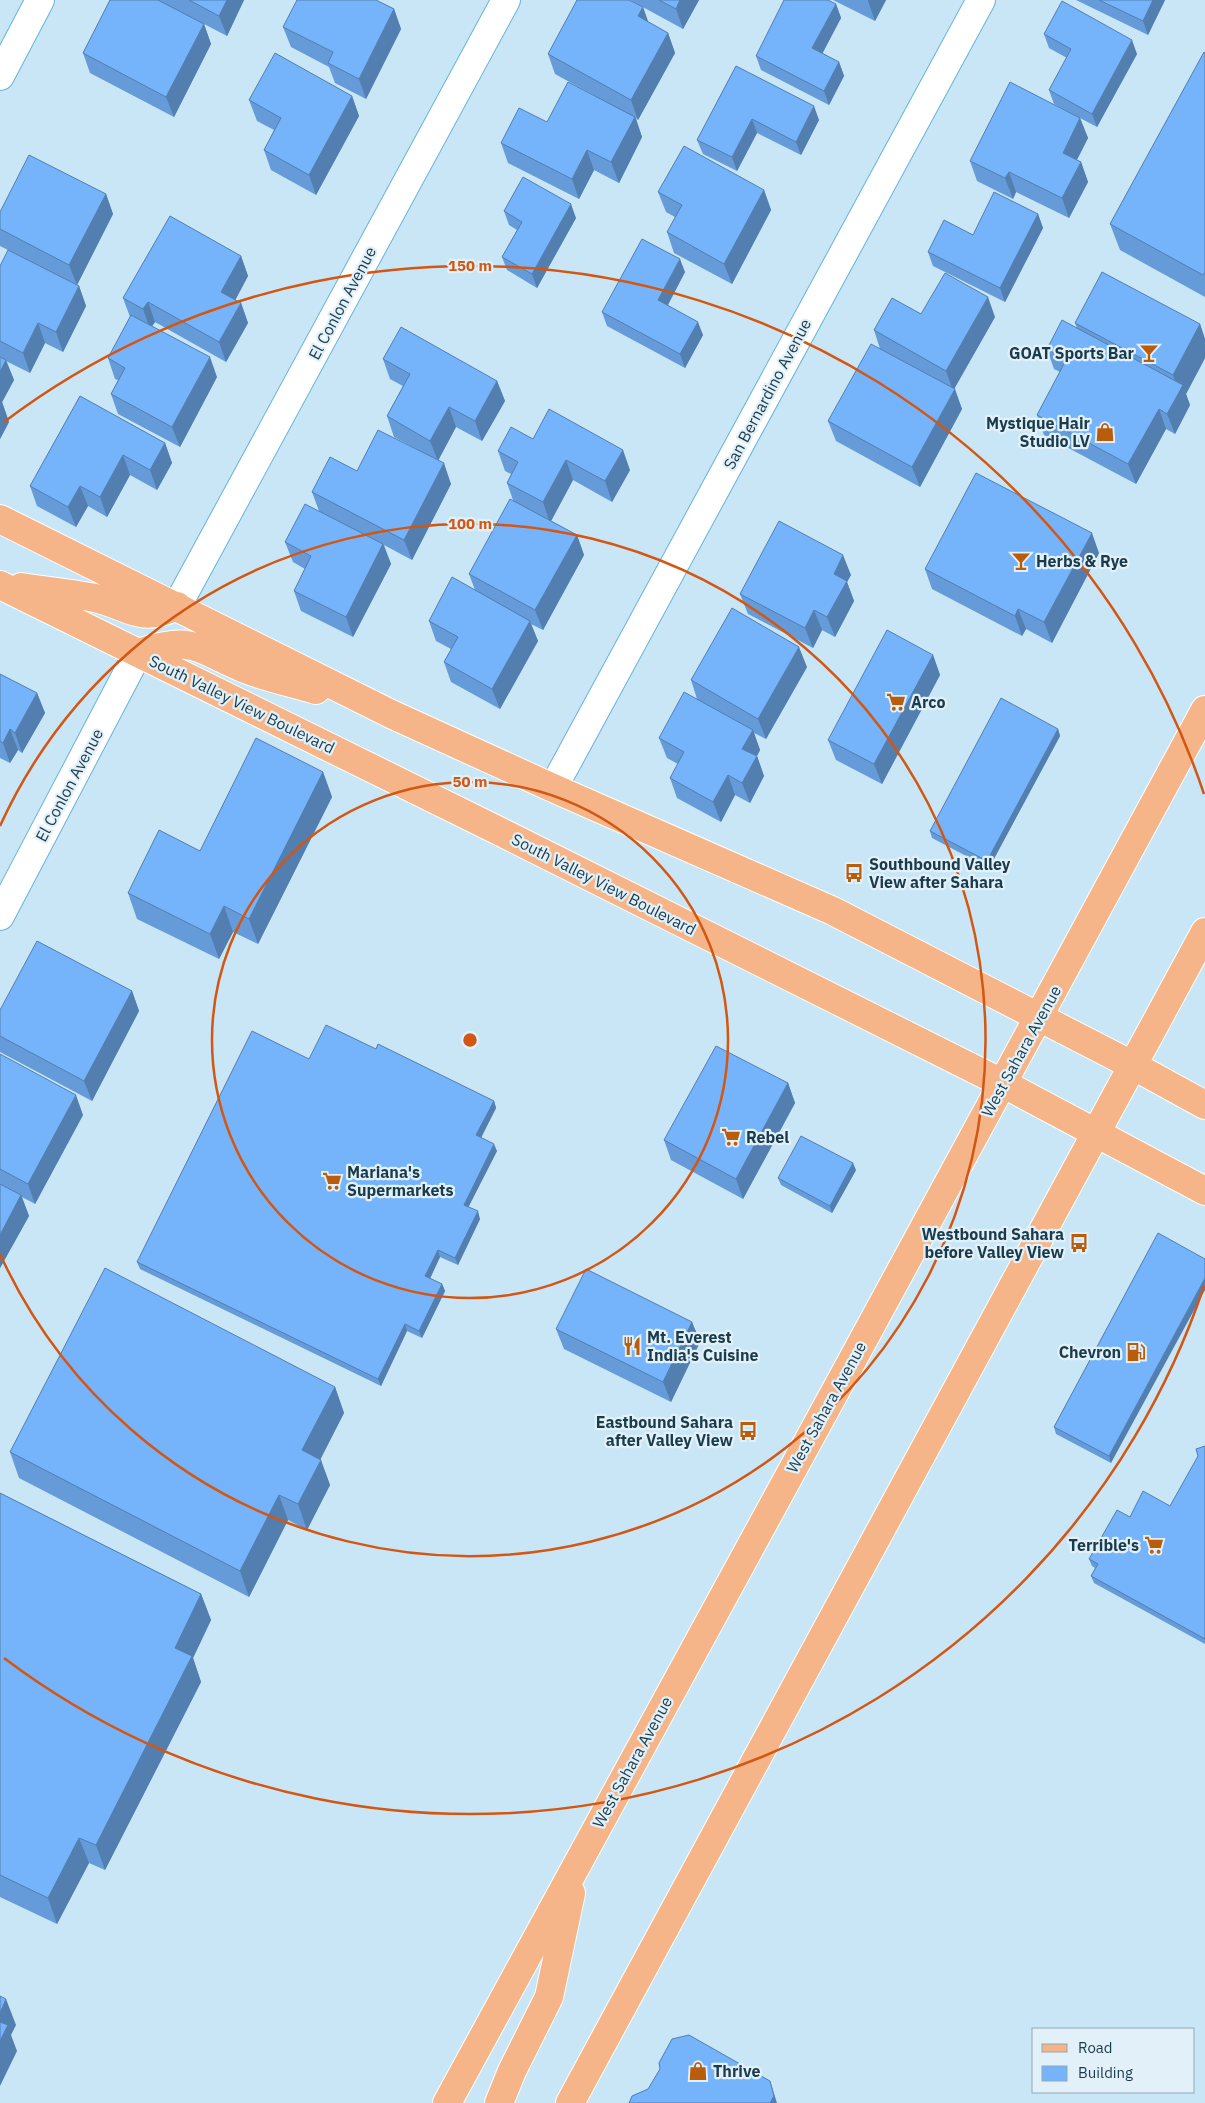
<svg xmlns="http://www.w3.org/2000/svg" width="1205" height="2103" font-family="'IBM Plex Sans',sans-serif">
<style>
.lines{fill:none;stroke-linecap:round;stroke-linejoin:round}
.street-casing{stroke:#67b3da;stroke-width:30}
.primary-casing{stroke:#fff;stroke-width:30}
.street{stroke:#fff;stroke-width:28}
.primary{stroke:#f5b588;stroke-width:28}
.wall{fill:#659bd8}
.shaded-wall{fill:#527eb0}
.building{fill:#75b4fb;stroke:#527eb0}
.ring{fill:none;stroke:#d35612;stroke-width:2.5}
.labels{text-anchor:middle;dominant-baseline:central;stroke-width:4.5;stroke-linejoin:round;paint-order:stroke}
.street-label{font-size:16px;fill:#1a3b4b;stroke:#e2f1f9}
.poi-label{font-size:16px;font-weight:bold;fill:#1a3b4b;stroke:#e2f1f9;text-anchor:start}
.centre{fill:#d35612;stroke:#e2f1f9;stroke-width:2.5}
.ring-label{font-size:15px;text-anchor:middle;font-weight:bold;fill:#d35612;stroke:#e2f1f9;stroke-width:4.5;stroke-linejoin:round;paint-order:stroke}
</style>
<rect width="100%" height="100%" fill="#c9e6f6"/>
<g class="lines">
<g class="street-casing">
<path id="street" d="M0,76L40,0
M177,606L506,0
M553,788L981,0
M0,916L138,653"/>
</g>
<g class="primary-casing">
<path id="primary" d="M0,519L391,714L553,788L833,911L1132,1065L1205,1105
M0,585L503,833L1004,1084L1205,1191
M21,587C46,591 71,593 95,598C129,606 140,624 177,606
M138,653C195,635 195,648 245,669C268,678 293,683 316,690
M447,2103C699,1638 955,1176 1205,710
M499,2103L512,2071L549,1997L571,1893
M570,2103L1205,932"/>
</g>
<use href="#street" class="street"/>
<use href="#primary" class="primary"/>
</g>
<path class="wall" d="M110,0H244L227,36L204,24L211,44L174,117L90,73L83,53Z
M630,0H699L683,29Z
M833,0H886L875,21Z
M1076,0H1165L1148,35Z
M382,3L394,9L401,29L366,99L335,83L329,67L291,47L283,27Z
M836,4L841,18L822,53L839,62L844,76L829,105L761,70L756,56Z
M643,7L648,22L668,33L675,53L638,120L636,118L642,137L619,183L594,170L579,199L508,163L501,143L547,122L595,96L555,74L548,54Z
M1044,34L1137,54L1097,127L1080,118L1088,138L1077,160L1081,162L1088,182L1069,218L1016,192L1013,199L977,181L970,161L1079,118L1054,104L1049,90L1067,58L1049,48Z
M1205,53V297L1120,250L1110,224Z
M736,66L819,120L801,155L757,133L737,171L703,154L697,140Z
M352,96L359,116L316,195L271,170L264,150L274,130L257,121L249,100Z
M764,190L771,210L732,284L674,253L667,232L675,217L666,212L658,192Z
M106,194L113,214L77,285L0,246V212Z
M504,211L576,218L537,288L507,270L502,257L517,230L509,225Z
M1038,214L1043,228L1005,302L933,266L928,252L973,235Z
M241,256L248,276L235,300L241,303L248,323L226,362L155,322L152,326L217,377L180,447L118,414L111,394L118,380L115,379L108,358L130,317L123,298Z
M0,266L79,286L86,306L63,352L45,343L30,373L6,361L14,380L2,402L9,422L0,439Z
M685,272L668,305L703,335L685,368L607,326L602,312Z
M921,314L995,317L954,389L962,409L920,487L836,441L828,421L880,349L874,330Z
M1075,323L1200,324L1205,339V358L1186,394L1190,405L1175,434L1166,429L1136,484L1044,435L1037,415L1060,372L1054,369L1047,349L1077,328Z
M383,359L497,381L505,401L482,441L456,427L438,460L451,484L412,560L384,545L391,564L353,637L301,611L294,591L305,569L293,562L285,542L319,511L312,492L357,471L429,456L394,437L387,416L403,386L390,379Z
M80,396L165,443L172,463L157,490L130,475L107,517L88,506L76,527L37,506L30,486Z
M533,439L630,470L612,502L573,480L551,521L577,535L584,555L543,630L531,624L538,641L500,709L451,682L444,662L451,649L436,641L429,621L475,590L469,574L513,500L507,483L511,474L505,471L498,451Z
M1099,553L1052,643L1026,629L1022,636L932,589L925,569Z
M851,575L847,582L854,601L835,637L822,630L813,648L748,614L740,594Z
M933,655L940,675L882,784L836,760L828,740Z
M807,667L766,739L754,733L760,750L757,756L764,776L750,803L735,795L721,822L677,798L670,778L678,764L667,758L659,738L697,699L691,680Z
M0,674L37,693L45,713L22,753L18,750L10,763L0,758Z
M1058,729L1060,736L989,868L932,838L930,831Z
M323,772L332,797L258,944L233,932L219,959L137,919L128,893L200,851Z
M132,991L139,1011L92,1101L0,1052V1010Z
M376,1049L494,1101L496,1108L481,1137L497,1151L468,1207L480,1219L458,1265L440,1257L430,1278L442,1284L445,1291L422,1338L407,1331L381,1386L140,1269L137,1262L309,1059Z
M0,1054L83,1115L35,1204L22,1197L29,1216L0,1268Z
M788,1083L795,1103L743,1199L671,1160L664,1140Z
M856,1170L832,1213L781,1185L778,1178Z
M1158,1233L1111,1463L1056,1434L1054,1427Z
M692,1322L700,1342L671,1402L564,1349L556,1329Z
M335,1387L344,1413L320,1459L330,1485L307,1530L288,1520L249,1597L19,1478L10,1452Z
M1205,1446V1644L1094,1583L1091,1576L1095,1568L1092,1566L1089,1559L1130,1517L1170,1506Z
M0,1493L201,1594L211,1620L193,1658L201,1682L105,1870L89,1863L57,1924L0,1897Z"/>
<path class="shaded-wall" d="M227,0H244L227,36L219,16Z
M680,0H699L683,29L676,9Z
M868,0H886L875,21L868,1Z
M1153,0H1165L1148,35L1143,21Z
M836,4L841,18L818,62L812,48Z
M643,7L650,27L638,16Z
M394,9L401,29L366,99L359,79Z
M204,24L211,44L174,117L166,97Z
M668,33L675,53L638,120L631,100Z
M1132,40L1137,54L1097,127L1092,114Z
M839,62L844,76L829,105L824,91Z
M352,96L359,116L316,195L309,175Z
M814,106L819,120L801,155L796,142Z
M635,117L642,137L619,183L611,162Z
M1080,118L1088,138L1070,173L1063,153Z
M752,119L757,133L737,171L732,157Z
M587,150L594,170L579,199L572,179Z
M1081,162L1088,182L1069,218L1062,198Z
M1009,172L1016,192L1013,199L1005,178Z
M764,190L771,210L732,284L724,264Z
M106,194L113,214L77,285L69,265Z
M571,204L576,218L537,288L532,274Z
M1038,214L1043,228L1005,302L1000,288Z
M241,256L248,276L229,312L221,292Z
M680,259L685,272L663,314L658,300Z
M79,286L86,306L63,352L56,332Z
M988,297L995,317L953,391L946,371Z
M148,302L155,322L150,329L143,309Z
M241,303L248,323L226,362L219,342Z
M698,322L703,335L685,368L680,354Z
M38,323L45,343L30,373L23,353Z
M1200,324L1205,339V358L1186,394L1190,405L1175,434L1167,414L1179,393L1173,375Z
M210,357L217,377L180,447L172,427Z
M6,360L14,380L0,406V372Z
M497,381L505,401L482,441L475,421Z
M955,389L962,409L920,487L912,467Z
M2,402L9,422L0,439V406Z
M449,407L456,427L438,461L430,441Z
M1159,409L1166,429L1136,484L1128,464Z
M165,443L172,463L157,490L150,470Z
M623,450L630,470L612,502L605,481Z
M123,455L130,475L107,517L100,497Z
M566,460L573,480L550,523L543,502Z
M444,463L451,484L412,560L404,540Z
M80,486L88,506L76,527L68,507Z
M1092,533L1099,553L1052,643L1044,622Z
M577,535L584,555L543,630L535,610Z
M383,544L391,564L353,637L346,617Z
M843,555L851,575L847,582L854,601L835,637L827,617L834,574Z
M1018,609L1026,629L1022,636L1015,616Z
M814,610L822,630L813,648L805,628Z
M530,621L538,641L500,709L492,689Z
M799,647L807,667L766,739L758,719Z
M933,655L940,675L882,784L874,764Z
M37,693L45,713L22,753L15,733Z
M10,729L18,750L10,763L3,743Z
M1058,729L1060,736L989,868L987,861Z
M753,730L760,750L750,769L742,749Z
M757,756L764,776L750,803L742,783Z
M323,772L332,797L258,944L249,919Z
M728,775L735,795L721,822L713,802Z
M224,906L233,932L219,959L210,934Z
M132,991L139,1011L92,1101L84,1081Z
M788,1083L795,1103L743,1199L736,1179Z
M76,1095L83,1115L35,1204L28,1184Z
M494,1101L496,1108L479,1142L476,1135Z
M494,1144L497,1151L466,1212L464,1205Z
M853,1163L856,1170L832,1213L830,1206Z
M21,1195L29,1216L0,1268V1235Z
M478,1211L480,1219L458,1265L455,1258Z
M438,1250L440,1257L428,1283L425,1276Z
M1205,1278V1290L1111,1463L1109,1456Z
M442,1284L445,1291L422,1338L419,1331Z
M692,1322L700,1342L671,1402L663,1382Z
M405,1324L407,1331L381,1386L378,1379Z
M335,1387L344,1413L312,1476L302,1450Z
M321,1460L330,1485L307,1530L298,1504Z
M279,1495L288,1520L249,1597L240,1571Z
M201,1594L211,1620L193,1658L201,1682L105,1870L96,1845L175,1648Z
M79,1838L89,1863L57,1924L48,1898Z
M6,1999L16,2025L11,2035L17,2051L0,2086V2013Z
M770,2081L777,2103H770Z"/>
<path class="building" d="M110,0H158L204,24L166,97L83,53Z
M189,0H227L219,16Z
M297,0H376L394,9L359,79L328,63L333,52L283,27Z
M577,0H629L643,7L638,16L668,33L631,100L548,54Z
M659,0H680L676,9Z
M784,0H828L836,4L812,48L839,62L824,91L756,56Z
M1099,0H1153L1143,21Z
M1062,1L1132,40L1092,114L1049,90L1071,49L1044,34Z
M1204,52L1205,53V272L1203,275L1110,224Z
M275,53L352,96L309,175L264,150L281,118L249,100Z
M736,66L814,106L796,142L752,119L732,157L697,140Z
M568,82L635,117L611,162L587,150L572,179L501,143L519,108L547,122Z
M1010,82L1080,118L1063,153L1081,162L1062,198L1009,172L1005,178L970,161Z
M684,146L764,190L724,264L667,232L682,205L658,192Z
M29,155L106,194L69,265L0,229V212Z
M523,177L571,204L532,274L502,257L522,222L504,211Z
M994,192L1038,214L1000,288L928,252L944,220L973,235Z
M170,216L241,256L221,292L241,303L219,342L148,302L143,309L123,298Z
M642,239L680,259L658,300L698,322L680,354L602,312Z
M8,250L79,286L56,332L38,323L23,353L0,341V266Z
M1102,272L1200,324L1173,375L1075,323Z
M945,273L988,297L946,371L874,330L892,298L921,314Z
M131,315L210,357L172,427L111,394L125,368L108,358Z
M1062,320L1183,385L1167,414L1159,409L1128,464L1037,415L1066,360L1047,349Z
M401,327L497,381L475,421L449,407L430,441L387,416L410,374L383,359Z
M871,344L955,389L912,467L828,421Z
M0,357L6,360L0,372Z
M80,396L165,443L150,470L123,455L100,497L80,486L68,507L30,486Z
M549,409L623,450L605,481L566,460L543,502L507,483L518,462L498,451L511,427L533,439Z
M378,430L444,463L404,540L312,492L330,457L357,471Z
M976,473L1092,533L1044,622L1018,609L1015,616L925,569Z
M510,499L577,535L535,610L469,574Z
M305,504L383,544L346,617L294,591L311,556L285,542Z
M779,521L843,555L834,574L847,581L827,617L814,610L805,628L740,594Z
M452,577L530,621L492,689L444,662L458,637L429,621Z
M732,608L799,647L758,719L691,680Z
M887,630L933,655L874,764L828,740Z
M0,674L37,693L15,733L10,729L3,743L0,741Z
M684,692L753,730L742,749L757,756L742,783L728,775L713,802L670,778L684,752L659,738Z
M1001,698L1058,729L987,861L930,831Z
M256,738L323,772L249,919L224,906L210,934L128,893L159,830L200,851Z
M37,941L132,991L84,1081L0,1036V1010Z
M326,1025L376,1049L378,1044L494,1101L476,1135L494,1144L464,1205L478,1211L455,1258L438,1250L425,1276L442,1284L419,1331L405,1324L378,1379L137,1262L252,1031L309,1059Z
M716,1046L788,1083L736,1179L664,1140Z
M0,1054L76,1095L28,1184L0,1169Z
M801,1136L853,1163L830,1206L778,1178Z
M0,1184L21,1195L0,1235Z
M1158,1233L1205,1259V1278L1109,1456L1054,1427Z
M105,1268L335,1387L302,1450L321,1460L298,1504L279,1495L240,1571L10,1452Z
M586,1269L692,1322L663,1382L556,1329Z
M1205,1446V1639L1091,1576L1098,1564L1089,1559L1117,1510L1130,1517L1143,1491L1170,1506L1198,1456L1196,1449Z
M0,1493L201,1594L175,1648L192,1656L96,1845L79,1838L48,1898L0,1875Z
M0,1996L6,1999L0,2013Z
M0,2022L8,2025L0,2041Z
M689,2035L770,2081L774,2096L770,2103H629L632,2096L648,2089L660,2069L659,2063L672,2039Z"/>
<g class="ring">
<circle cx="470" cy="1040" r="258"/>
<path d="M0 826A516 516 0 1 1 0 1254"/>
<path d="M1204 1286A774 774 0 0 1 4 1658M4 422A774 774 0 0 1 1204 794"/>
</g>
<defs>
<g id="bar-bare" transform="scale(1.5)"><path d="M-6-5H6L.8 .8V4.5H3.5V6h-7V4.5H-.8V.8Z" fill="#b95c0b" stroke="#e2f1f9" stroke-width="2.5" paint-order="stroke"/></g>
<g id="shop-bare" transform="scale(1.5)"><path d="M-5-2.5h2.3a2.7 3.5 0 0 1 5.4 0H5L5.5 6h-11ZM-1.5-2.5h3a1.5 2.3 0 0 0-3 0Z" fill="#b95c0b" stroke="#e2f1f9" stroke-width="2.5" paint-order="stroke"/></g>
<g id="supermarket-bare" transform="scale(1.5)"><path d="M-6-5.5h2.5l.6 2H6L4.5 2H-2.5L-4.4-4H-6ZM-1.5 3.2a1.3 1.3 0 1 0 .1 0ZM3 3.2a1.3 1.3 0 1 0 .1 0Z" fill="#b95c0b" stroke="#e2f1f9" stroke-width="2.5" paint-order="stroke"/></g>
<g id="bus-bare" transform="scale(1.5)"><path d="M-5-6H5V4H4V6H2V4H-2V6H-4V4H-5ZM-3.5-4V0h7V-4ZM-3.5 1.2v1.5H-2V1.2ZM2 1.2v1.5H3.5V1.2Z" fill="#b95c0b" stroke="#e2f1f9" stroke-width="2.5" paint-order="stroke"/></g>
<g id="restaurant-bare" transform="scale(1.5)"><path d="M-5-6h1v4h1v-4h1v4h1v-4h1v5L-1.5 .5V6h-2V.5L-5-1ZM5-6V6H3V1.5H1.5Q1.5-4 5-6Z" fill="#b95c0b" stroke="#e2f1f9" stroke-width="2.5" paint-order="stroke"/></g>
<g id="fuel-bare" transform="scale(1.5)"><path d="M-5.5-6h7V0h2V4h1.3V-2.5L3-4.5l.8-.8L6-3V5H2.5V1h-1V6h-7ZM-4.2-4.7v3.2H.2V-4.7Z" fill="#b95c0b" stroke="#e2f1f9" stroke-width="2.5" paint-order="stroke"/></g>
</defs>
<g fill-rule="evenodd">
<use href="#bar-bare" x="1149" y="353"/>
<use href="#shop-bare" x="1105" y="432"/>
<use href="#bar-bare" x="1021" y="561"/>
<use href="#supermarket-bare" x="896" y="702"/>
<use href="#bus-bare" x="854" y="873"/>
<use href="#supermarket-bare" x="731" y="1137"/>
<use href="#supermarket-bare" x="332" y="1181"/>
<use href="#bus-bare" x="1079" y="1243"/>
<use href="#restaurant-bare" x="632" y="1346"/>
<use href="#fuel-bare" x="1136" y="1352"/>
<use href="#bus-bare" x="748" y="1431"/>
<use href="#supermarket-bare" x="1154" y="1545"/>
<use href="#shop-bare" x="698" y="2071"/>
</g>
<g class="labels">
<g class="street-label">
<text transform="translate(342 303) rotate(-62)">El Conlon Avenue</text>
<text transform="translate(767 394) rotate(-62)">San Bernardino Avenue</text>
<text transform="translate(242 704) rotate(26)">South Valley View Boulevard</text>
<text transform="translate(69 785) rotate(-62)">El Conlon Avenue</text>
<text transform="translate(604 884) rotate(27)">South Valley View Boulevard</text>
<text transform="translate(1021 1051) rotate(-61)">West Sahara Avenue</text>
<text transform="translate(826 1407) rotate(-61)">West Sahara Avenue</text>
<text transform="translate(632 1762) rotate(-61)">West Sahara Avenue</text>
</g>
<g class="poi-label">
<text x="1134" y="353" text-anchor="end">GOAT Sports Bar</text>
<text x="1090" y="423" text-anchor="end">Mystique Hair<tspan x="1090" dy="18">Studio LV</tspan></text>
<text x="1036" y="561">Herbs &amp; Rye</text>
<text x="911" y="702">Arco</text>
<text x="869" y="864">Southbound Valley<tspan x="869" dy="18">View after Sahara</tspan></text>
<text x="746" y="1137">Rebel</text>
<text x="347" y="1172">Mariana's<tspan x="347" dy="18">Supermarkets</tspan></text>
<text x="1064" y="1234" text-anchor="end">Westbound Sahara<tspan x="1064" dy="18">before Valley View</tspan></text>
<text x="647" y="1337">Mt. Everest<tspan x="647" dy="18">India's Cuisine</tspan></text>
<text x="1121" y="1352" text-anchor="end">Chevron</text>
<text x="733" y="1422" text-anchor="end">Eastbound Sahara<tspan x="733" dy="18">after Valley View</tspan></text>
<text x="1139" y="1545" text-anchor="end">Terrible's</text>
<text x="713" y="2071">Thrive</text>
</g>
</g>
<circle cx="470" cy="1040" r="8" class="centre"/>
<g class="ring-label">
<text x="470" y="271">150 m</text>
<text x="470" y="529">100 m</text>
<text x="470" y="787">50 m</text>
</g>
<rect x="1032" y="2028" width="162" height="65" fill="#e2f1f9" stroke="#92a8b3"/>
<rect x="1042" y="2044" width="25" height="8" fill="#f5b588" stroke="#92a8b3"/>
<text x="1078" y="2053" font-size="15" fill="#1a3b4b">Road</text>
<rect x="1042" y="2066" width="25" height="15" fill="#75b4fb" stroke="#92a8b3"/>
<text x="1078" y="2078" font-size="15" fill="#1a3b4b">Building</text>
</svg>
